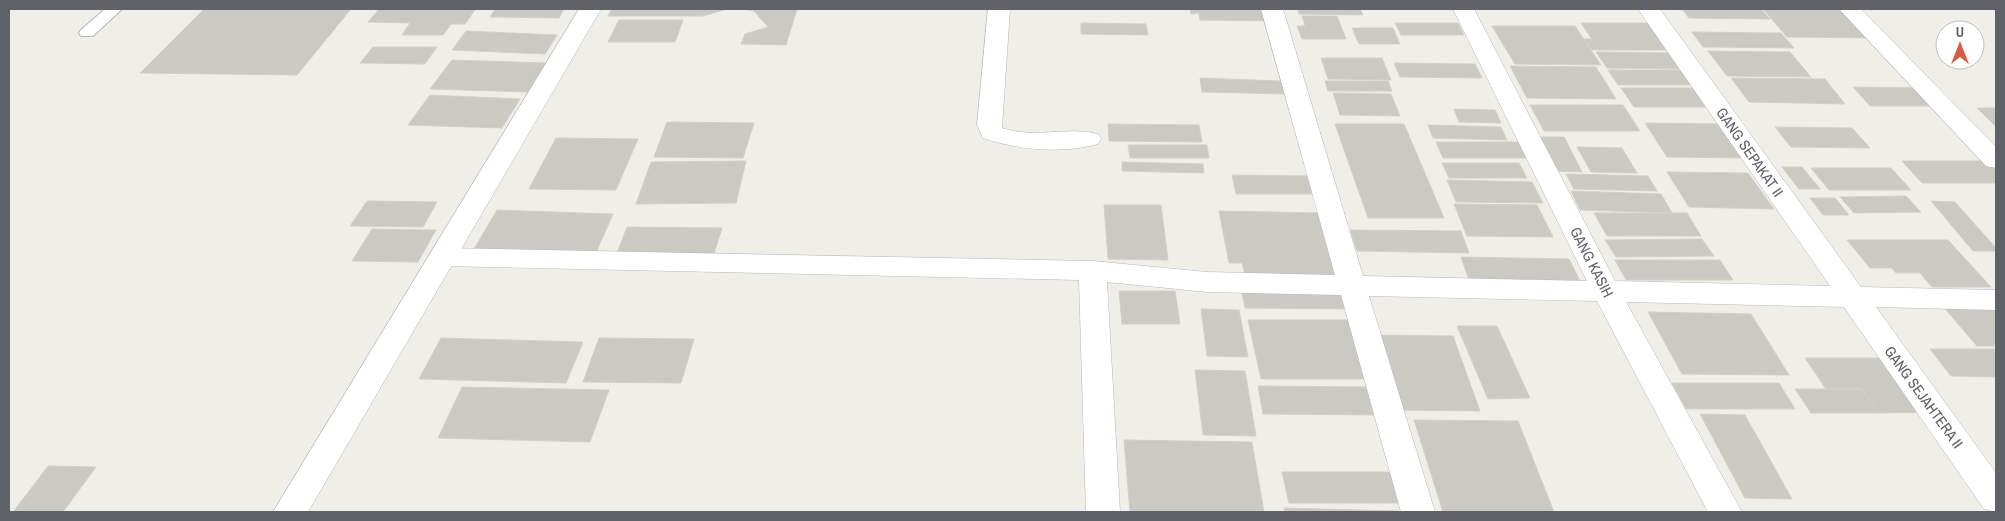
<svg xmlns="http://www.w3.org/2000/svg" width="2005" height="521" font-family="'Archivo Narrow',sans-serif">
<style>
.building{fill:#cbc9c4;stroke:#d4d0c7}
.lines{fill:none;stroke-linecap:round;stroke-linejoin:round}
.service-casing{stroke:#b5b7bb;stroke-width:2}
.minor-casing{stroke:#b5b7bb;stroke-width:1}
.tertiary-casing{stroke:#b5b7bb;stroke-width:1}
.service{fill:#fff;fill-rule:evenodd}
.minor{fill:#fff;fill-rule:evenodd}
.tertiary{fill:#fff;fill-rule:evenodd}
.labels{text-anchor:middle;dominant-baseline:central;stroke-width:4.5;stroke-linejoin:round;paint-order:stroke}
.street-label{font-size:15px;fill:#5f6266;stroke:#fff}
</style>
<rect width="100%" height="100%" fill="#efeee8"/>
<path class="building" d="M204,9H351L297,75L140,73Z
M379,9H389L475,10L465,24H451L443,35H402L410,23L368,22Z
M495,9H564L559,18L490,17Z
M612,9H727L703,16H608Z
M744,9H797L786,45L741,44L745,34L768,27L754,11Z
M1190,9H1268L1272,21L1200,20L1199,13L1191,14Z
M1298,9H1360L1363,15L1299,14Z
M1682,9H1761L1770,19L1689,18Z
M1763,9H1847L1876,38L1787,37Z
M1302,16H1337L1346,39H1302L1297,26H1305Z
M619,20H683L675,42H608Z
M1081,23L1146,24L1148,35L1081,34Z
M1395,23H1458L1464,35H1401Z
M1581,23H1649L1674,50H1592L1584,39H1592Z
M1492,26H1575L1601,65L1515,64Z
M1352,28H1393L1400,44H1359Z
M466,31L557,35L545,54L452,50Z
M1692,32L1781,33L1794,48L1703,47Z
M373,47H437L425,64L360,63Z
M1708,51L1790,52L1811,77L1727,76Z
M1596,52L1675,53L1687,69L1607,68Z
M1321,58H1382L1391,80L1328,79Z
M452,60L547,63L528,92L430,89Z
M1394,63L1475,64L1482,78L1400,77Z
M1510,66L1596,67L1616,99L1527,98Z
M1608,70H1686L1698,85H1618Z
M1200,78L1281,81L1284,94L1202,92Z
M1731,78L1825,79L1845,104L1749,102Z
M1325,81H1388L1392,91H1328Z
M1853,87L1922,88L1940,106H1870Z
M1621,88H1699L1714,107H1634Z
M1333,93L1391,94L1400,116L1340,115Z
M430,95L520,99L502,128L408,125Z
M1530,105H1623L1640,131H1544Z
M1977,108H1996V127Z
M1454,109L1495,110L1501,123L1459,122Z
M667,122L754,123L743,158L654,157Z
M1645,123L1721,124L1746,158L1667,157Z
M1108,124L1199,125L1202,142L1109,141Z
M1335,124H1404L1444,218H1368Z
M1428,125L1501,127L1507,140L1433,138Z
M1775,127L1852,128L1870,148L1791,147Z
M1538,137H1564L1582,172L1555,171Z
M556,138L638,139L616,190L529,189Z
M1436,142H1519L1528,158H1443Z
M1128,145H1207L1209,158H1130Z
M1577,147L1622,148L1637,173L1591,172Z
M746,161L736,203L636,204L651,162Z
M1902,161H1990L1996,168V183H1922Z
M1122,162L1203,164L1204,173L1122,171Z
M1442,163H1519L1527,178H1449Z
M1782,167H1802L1820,189H1799Z
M1811,168H1891L1911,190H1829Z
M1667,172L1748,173L1774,209L1689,207Z
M1566,174L1648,176L1657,191L1574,189Z
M1232,175L1316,176L1322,194H1236Z
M1447,180L1532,182L1543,203L1456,202Z
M1571,191L1661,194L1672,213L1580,210Z
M1906,196L1921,212L1854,213L1840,197Z
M1810,198H1835L1849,215H1823Z
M367,201L437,202L423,227L350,226Z
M1931,201L1955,202L1996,248V251H1973Z
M1454,204L1537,205L1553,237L1467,236Z
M1104,205H1161L1168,260L1108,259Z
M497,210L613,214L595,255L474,249Z
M1219,211L1323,213L1339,277L1245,275L1242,263H1229Z
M1594,213H1687L1701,236H1607Z
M627,227L722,228L713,257L616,256Z
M372,229L436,230L418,262L352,261Z
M1350,230L1461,231L1469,253L1357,251Z
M1702,239L1714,256L1616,257L1605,240Z
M1847,240H1948L1991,287H1932L1920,273H1896L1892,268H1870Z
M1461,257L1569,259L1580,281L1469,280Z
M1615,260H1720L1733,280H1626Z
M1241,289L1342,290L1348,309L1245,308Z
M1119,291H1175L1180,324H1122Z
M1996,303V346H1977L1941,304Z
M1201,309L1239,310L1248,357L1207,356Z
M1648,312L1751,314L1789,375L1682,374Z
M1248,320H1353L1371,379H1261Z
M1457,326H1497L1530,398L1488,399Z
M1375,335L1453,336L1480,411L1397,410Z
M441,338L583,342L566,383L419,379Z
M599,338L694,339L681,383L583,382Z
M1930,349H1996V377L1951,376Z
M1805,358H1890L1932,412L1879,413L1862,389H1826Z
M1195,370L1245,371L1256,436L1203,435Z
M1672,383H1779L1795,409H1686Z
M1258,386L1369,387L1377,415L1263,414Z
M462,387L609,390L590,442L438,438Z
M1795,389H1862L1879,413H1811Z
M1700,414L1745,415L1792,499L1745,498Z
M1414,420L1518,421L1554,512H1443Z
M1124,440L1252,442L1264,512H1130Z
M48,466L96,467L63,512H13Z
M1282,472H1390L1398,503H1289Z
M1284,508L1398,511V512H1285Z"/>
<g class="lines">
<g class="service-casing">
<path id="service" d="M105,9H122L93,36H81L79,33L81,30Z"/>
</g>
<g class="minor-casing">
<path id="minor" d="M988,9H1010L1002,128C1034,139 1068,126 1098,134L1101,139L1098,144C1062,154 1018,150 983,138L977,125Z
M1261,9H1283L1363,276L1587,281L1453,9H1474L1615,281L1830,286L1638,9H1660L1861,287L1996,290V310L1876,307L1996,473V512L1984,509L1844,307L1626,302L1742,512H1708L1597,301L1369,296L1435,512H1401L1341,295L1207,292L1107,282L1120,512H1086L1079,280L443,266L433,264L429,257L433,250L443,248L1093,261L1207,272L1335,275Z
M1839,9H1861L1996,147V168L1986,166Z"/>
</g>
<g class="tertiary-casing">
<path id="tertiary" d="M579,9H601L308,512H273Z"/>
</g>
<use href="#service" class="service"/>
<use href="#minor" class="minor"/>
<use href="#tertiary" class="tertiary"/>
</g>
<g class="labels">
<g class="street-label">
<text transform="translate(1750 152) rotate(55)">GANG SEPAKAT II</text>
<text transform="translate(1592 262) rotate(63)">GANG KASIH</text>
<text transform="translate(1924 397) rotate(54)">GANG SEJAHTERA II</text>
</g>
</g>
<rect width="2005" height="521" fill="none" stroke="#5f6266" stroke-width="20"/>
<g transform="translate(1960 45)"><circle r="24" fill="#ffffff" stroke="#bfc0c2"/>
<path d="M0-4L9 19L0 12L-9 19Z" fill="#d65c47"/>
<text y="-8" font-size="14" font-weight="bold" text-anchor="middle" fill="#5f6266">U</text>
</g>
</svg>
